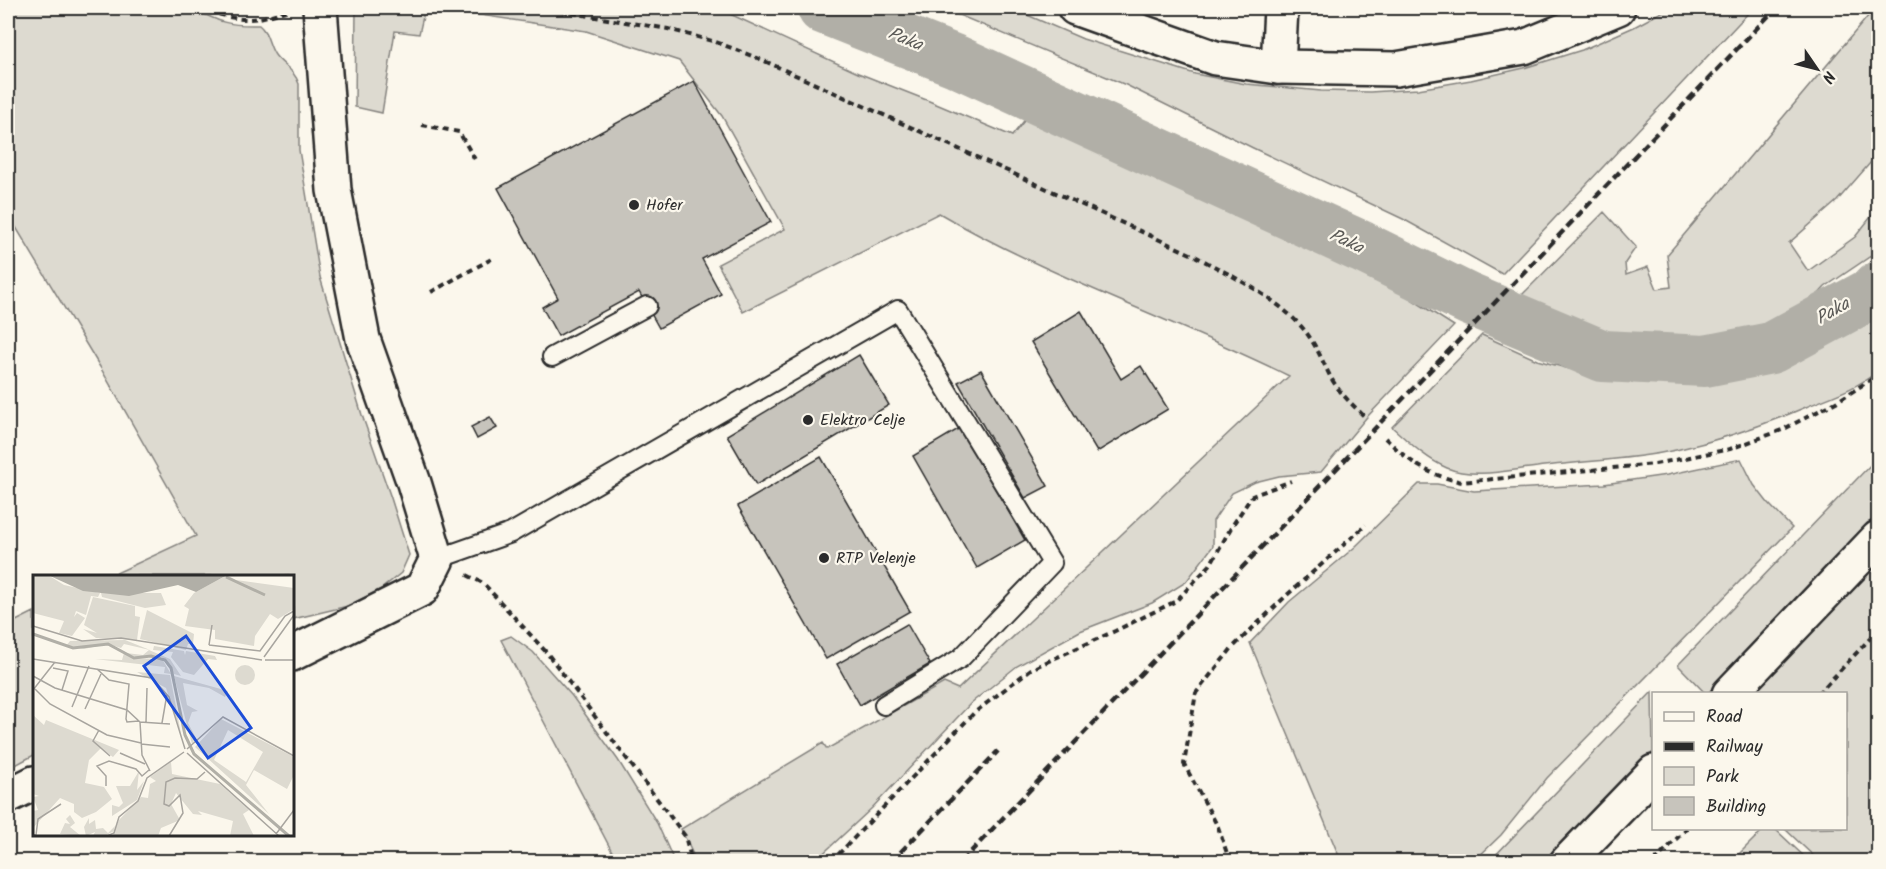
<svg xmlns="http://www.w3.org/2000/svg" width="1886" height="869" font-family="Kalam,sans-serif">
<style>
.green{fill:#dddad0;stroke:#84827e;stroke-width:1.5}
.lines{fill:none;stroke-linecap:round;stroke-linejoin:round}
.river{stroke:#b1afa7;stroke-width:52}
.building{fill:#c7c4bc;stroke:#2b2b2b;stroke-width:1.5}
.service-casing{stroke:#2b2b2b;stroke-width:22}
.minor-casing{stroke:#2b2b2b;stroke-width:38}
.tertiary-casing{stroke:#2b2b2b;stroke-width:38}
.secondary-casing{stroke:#2b2b2b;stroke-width:38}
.path{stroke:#2b2b2b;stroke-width:4;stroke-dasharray:6 4.5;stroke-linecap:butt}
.service{stroke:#fbf7ec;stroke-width:18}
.minor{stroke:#fbf7ec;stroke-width:33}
.tertiary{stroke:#fbf7ec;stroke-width:33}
.secondary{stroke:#fbf7ec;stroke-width:33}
.rail{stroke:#2b2b2b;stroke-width:4.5;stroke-dasharray:9 4.5;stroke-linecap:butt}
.poi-dot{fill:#2b2b2b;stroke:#fbf7ec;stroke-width:2}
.labels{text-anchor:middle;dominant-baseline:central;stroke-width:4.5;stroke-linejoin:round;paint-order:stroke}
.poi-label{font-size:16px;fill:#2b2b2b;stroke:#fbf7ec;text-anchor:start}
.water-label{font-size:18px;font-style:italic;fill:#5a5956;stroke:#fbf7ec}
.inset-river{fill:none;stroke:#b1afa7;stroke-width:3}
.inset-road{fill:none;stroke:#a8a59f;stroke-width:1.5}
.view{fill:#1d4ed8;fill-opacity:0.15;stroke:#1d4ed8;stroke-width:3}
.inset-edge{fill:none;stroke:#2b2b2b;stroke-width:3}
</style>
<rect width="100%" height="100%" fill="#fbf7ec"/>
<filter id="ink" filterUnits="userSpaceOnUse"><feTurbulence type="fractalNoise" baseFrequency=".0167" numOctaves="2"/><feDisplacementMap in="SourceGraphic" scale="12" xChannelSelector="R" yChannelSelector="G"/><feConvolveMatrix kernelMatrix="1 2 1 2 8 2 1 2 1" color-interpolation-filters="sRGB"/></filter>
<g filter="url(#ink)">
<path class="green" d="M8,8H192C219,22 228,26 259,25C269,33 268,45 275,55C283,66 294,69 299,84V150L320,277L362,415L391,498L409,555L401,573L381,589L348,606L293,619L292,576H110L196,536L100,367L8,214Z
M356,8H425L419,34L395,31L382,113L355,107Z
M434,8H717L858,73L929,101L1012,136L1031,112L1380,279L1454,326L1366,418L1321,472L1279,476L1255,482L1232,493L1213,521V546L1186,582L1152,603L1080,631L1017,666L971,703L872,808L815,861H696L681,829L823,743L827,749L944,683L958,689L1289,376C1174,319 1050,278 939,213L743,312L718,264L785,229L722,116L679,61L586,31Z
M942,8H1011L1083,39L1195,74L1246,84L1321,91L1370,92L1418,89L1471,80L1524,68L1582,50L1634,27L1669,8H1753L1502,274L1403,219L1253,148L1126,85Z
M1875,8H1878V154L1837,201L1789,243L1808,271L1855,237L1878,208V251L1825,287L1801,313L1766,329L1702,343H1646L1600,334L1541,316L1513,304L1604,212L1636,247L1625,263L1626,275L1648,267L1657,289L1671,287L1667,255Z
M1878,309V371C1858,388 1830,397 1806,407C1764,425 1721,440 1676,450C1631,460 1583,461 1537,467C1509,470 1473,479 1447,468C1426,459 1409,442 1392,427L1482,335L1537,360L1595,376L1675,379L1753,370L1827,344Z
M1878,457V518L1708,693H1705L1678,665Z
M1741,459L1754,485L1768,503L1792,528L1547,778L1501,835L1474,861H1341L1250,643L1289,602L1355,547L1419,484H1437L1474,491L1604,484L1667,475Z
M1878,562V861H1819L1785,829L1846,828V694H1751Z
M34,612V755L8,769V625Z
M511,636L533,652L572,696L618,760L657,823L674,861H617L501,640Z
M1652,692L1653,752L1543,861L1489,862Z
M1764,829H1775L1809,861H1732Z"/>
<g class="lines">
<path class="river" d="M823,8L956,61L1362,247L1468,299L1603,356L1705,361L1771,348L1874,292L1878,287"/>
</g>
<path class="building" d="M694,81L771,222L702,259L721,294L659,328L639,292L558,336L542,307L558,298L498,188Z
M1081,311L1121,379L1141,366L1168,409L1097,452L1031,342Z
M859,355L889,405L756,485L727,435Z
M981,370L1048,486L1025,498L958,382Z
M490,417L497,428L477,439L471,427Z
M960,428L1025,540L977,568L913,456Z
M821,457L910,611L826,659L738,506Z
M907,624L930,664L860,705L837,664Z"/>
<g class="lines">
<g class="service-casing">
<path id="service" d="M552,357L647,306
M437,559L511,533L898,310L1052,563L961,658L884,705"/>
</g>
<g class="minor-casing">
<path id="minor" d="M1278,67L1281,8
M292,654L422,589L437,559L414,483L363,339L334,190L320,8
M8,796L34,783"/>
</g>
<g class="tertiary-casing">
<path id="tertiary" d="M1729,694L1878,538
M1567,862L1654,772"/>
</g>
<g class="secondary-casing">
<path id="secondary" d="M1075,8L1215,58L1278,67L1396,69L1524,47L1618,8"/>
</g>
<path class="path" d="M199,8C218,14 238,22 259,18C270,16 280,12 291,10
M541,8L668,29L716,42L760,59L1193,255C1230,275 1271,294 1300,325C1314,340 1321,358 1330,376C1339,393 1353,405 1366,418
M422,125L459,132L477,163
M431,292L495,257
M1385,438C1411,463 1425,474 1462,482L1655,464L1730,449L1782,430L1836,402L1878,375
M467,575L483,583L547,653L685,836L692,862
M1818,694L1878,630
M831,862L974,713L1031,669L1115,631L1176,601L1210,565L1232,526L1252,496L1291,481
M1230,862L1218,827L1184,764L1196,693L1232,648L1287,595L1366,525
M1654,862L1687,828"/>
<use href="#service" class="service"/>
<use href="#minor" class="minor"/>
<use href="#tertiary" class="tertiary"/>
<use href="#secondary" class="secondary"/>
<path class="rail" d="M891,862L998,751
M961,862L1776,8"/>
</g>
</g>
<g class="poi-dot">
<circle cx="634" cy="205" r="6"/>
<circle cx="808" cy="420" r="6"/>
<circle cx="824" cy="558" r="6"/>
</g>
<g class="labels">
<g class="poi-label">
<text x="646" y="205">Hofer</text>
<text x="820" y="420">Elektro Celje</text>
<text x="836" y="558">RTP Velenje</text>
</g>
<g class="water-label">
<text transform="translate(905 40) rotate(22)">Paka</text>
<text transform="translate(1346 242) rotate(25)">Paka</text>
<text transform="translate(1833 312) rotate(-30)">Paka</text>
</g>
</g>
<g transform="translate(33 575)">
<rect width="261" height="261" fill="#fbf7ec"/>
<path d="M0,0H15L31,10L67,18L65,22L58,21L53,40L43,36L41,42L44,38L52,43L39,61L26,58L31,46L0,38ZM194,0L203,5L261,13V34L245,44L237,39L222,61L221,71L182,64V55L152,51L156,34L151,31L161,18ZM68,18H128L133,30L112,33L69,22ZM60,22L102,31V41L107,42L104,65L63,63L50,54L64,58L51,50ZM114,35L161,59L160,69H155L153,75L107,64ZM92,65L117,75L91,69L88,73L75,69L51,74L33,71L37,66ZM121,71L151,76L152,80L153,76L182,81L184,85L175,84L161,100L150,97L138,82L140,77L120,75ZM116,75L137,84L148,101L141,99L129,82H102L93,78L110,80ZM91,78L100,83L129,84L138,99L131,98L132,92L62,84L89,85ZM202 100a10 10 0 1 1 20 0a10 10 0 1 1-20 0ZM104,97L137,100L148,159L133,113ZM141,101L195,116L192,122L176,113L150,108L154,130L165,136L159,137L155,148L163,163L159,169ZM0,140L11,150L13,145L86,175L80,182L68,173L56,185L52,208L71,212L79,224L63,237L49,243L41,237V229L27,223L0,253V236L5,235L0,222L6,221L0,219ZM188,144L261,182V200L254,214L221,195L213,210L236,239L162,172ZM195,155L230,177L213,207L181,185ZM138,187L139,199L187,209L216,235L210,239L221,261H197L200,246L165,236L169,240L160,239L143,218L138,229L147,245L128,253L125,261H79L86,245L108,222L115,223L117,209L123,206L117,202ZM106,196L104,215L111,206L104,225L79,241V230L86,232L90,228L83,211H97ZM37,240L42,248L37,252L48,261L27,259L32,248L37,249L33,244ZM56,243V249L62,245L63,254L70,253L75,258L82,251L81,256L72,261H60L62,257L53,261L51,252Z" fill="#dddad0" fill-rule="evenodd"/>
<path d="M15,0H194L163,17L145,10L96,21L50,16Z" fill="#b1afa7"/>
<path class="inset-river" d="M193,2L232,20M0,59L40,73L75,69L101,83L118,81L132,85L138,93L152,160L161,179L256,261"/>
<path class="inset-road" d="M0,51L49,66L88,63L229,85M176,70L227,76L252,41L261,36M176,70L179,50M231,82L261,40M0,84L119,103L136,122L152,174M232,85H261M20,93L35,96L29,115M64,94L76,105L96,109L93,144L94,147L106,146M0,101L22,113L94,135L107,147L137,149M2,114L17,129L74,160L108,168M0,115L22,87M39,132L56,91M52,134L68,99M107,147L109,180L117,196M113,147L114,113M129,148L134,119M66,155L60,166L77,181M108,169L137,172M154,174L190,142L261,181M87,178L112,189M154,178L246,261M73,211V201L64,191L76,186L103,194L109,201L116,195M243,259L261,235M0,260H3L5,244L28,229M74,261L81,258L86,242L105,226L114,203L151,177M136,261L150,238L147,220L136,231L131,229L133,207L142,203L164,204L172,197"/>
<path class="view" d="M153,61L218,153L175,183L111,91Z"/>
<rect width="261" height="261" class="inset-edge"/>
</g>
<rect width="1886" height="869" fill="none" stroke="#fbf7ec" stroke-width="30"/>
<rect x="15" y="15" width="1856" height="839" fill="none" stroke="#2b2b2b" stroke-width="2" filter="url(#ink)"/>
<rect x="1652" y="692" width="195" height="138" fill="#fbf7ec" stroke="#a8a59f" stroke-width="1.5"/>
<rect x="1664" y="712" width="30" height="9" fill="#fbf7ec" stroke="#a8a59f" stroke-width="1.5"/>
<text x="1706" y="722" font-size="18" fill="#2b2b2b">Road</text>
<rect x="1664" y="742" width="30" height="9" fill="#2b2b2b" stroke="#a8a59f" stroke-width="1.5"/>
<text x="1706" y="752" font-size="18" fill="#2b2b2b">Railway</text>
<rect x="1664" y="767" width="30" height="18" fill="#dddad0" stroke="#a8a59f" stroke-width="1.5"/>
<text x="1706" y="782" font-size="18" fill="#2b2b2b">Park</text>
<rect x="1664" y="797" width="30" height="18" fill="#c7c4bc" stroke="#a8a59f" stroke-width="1.5"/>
<text x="1706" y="812" font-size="18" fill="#2b2b2b">Building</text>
<g transform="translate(1817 69) rotate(125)" stroke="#fbf7ec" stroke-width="4.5" paint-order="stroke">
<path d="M0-4.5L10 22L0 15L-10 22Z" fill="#2b2b2b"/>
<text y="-9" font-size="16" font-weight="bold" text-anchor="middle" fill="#2b2b2b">N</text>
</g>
</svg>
